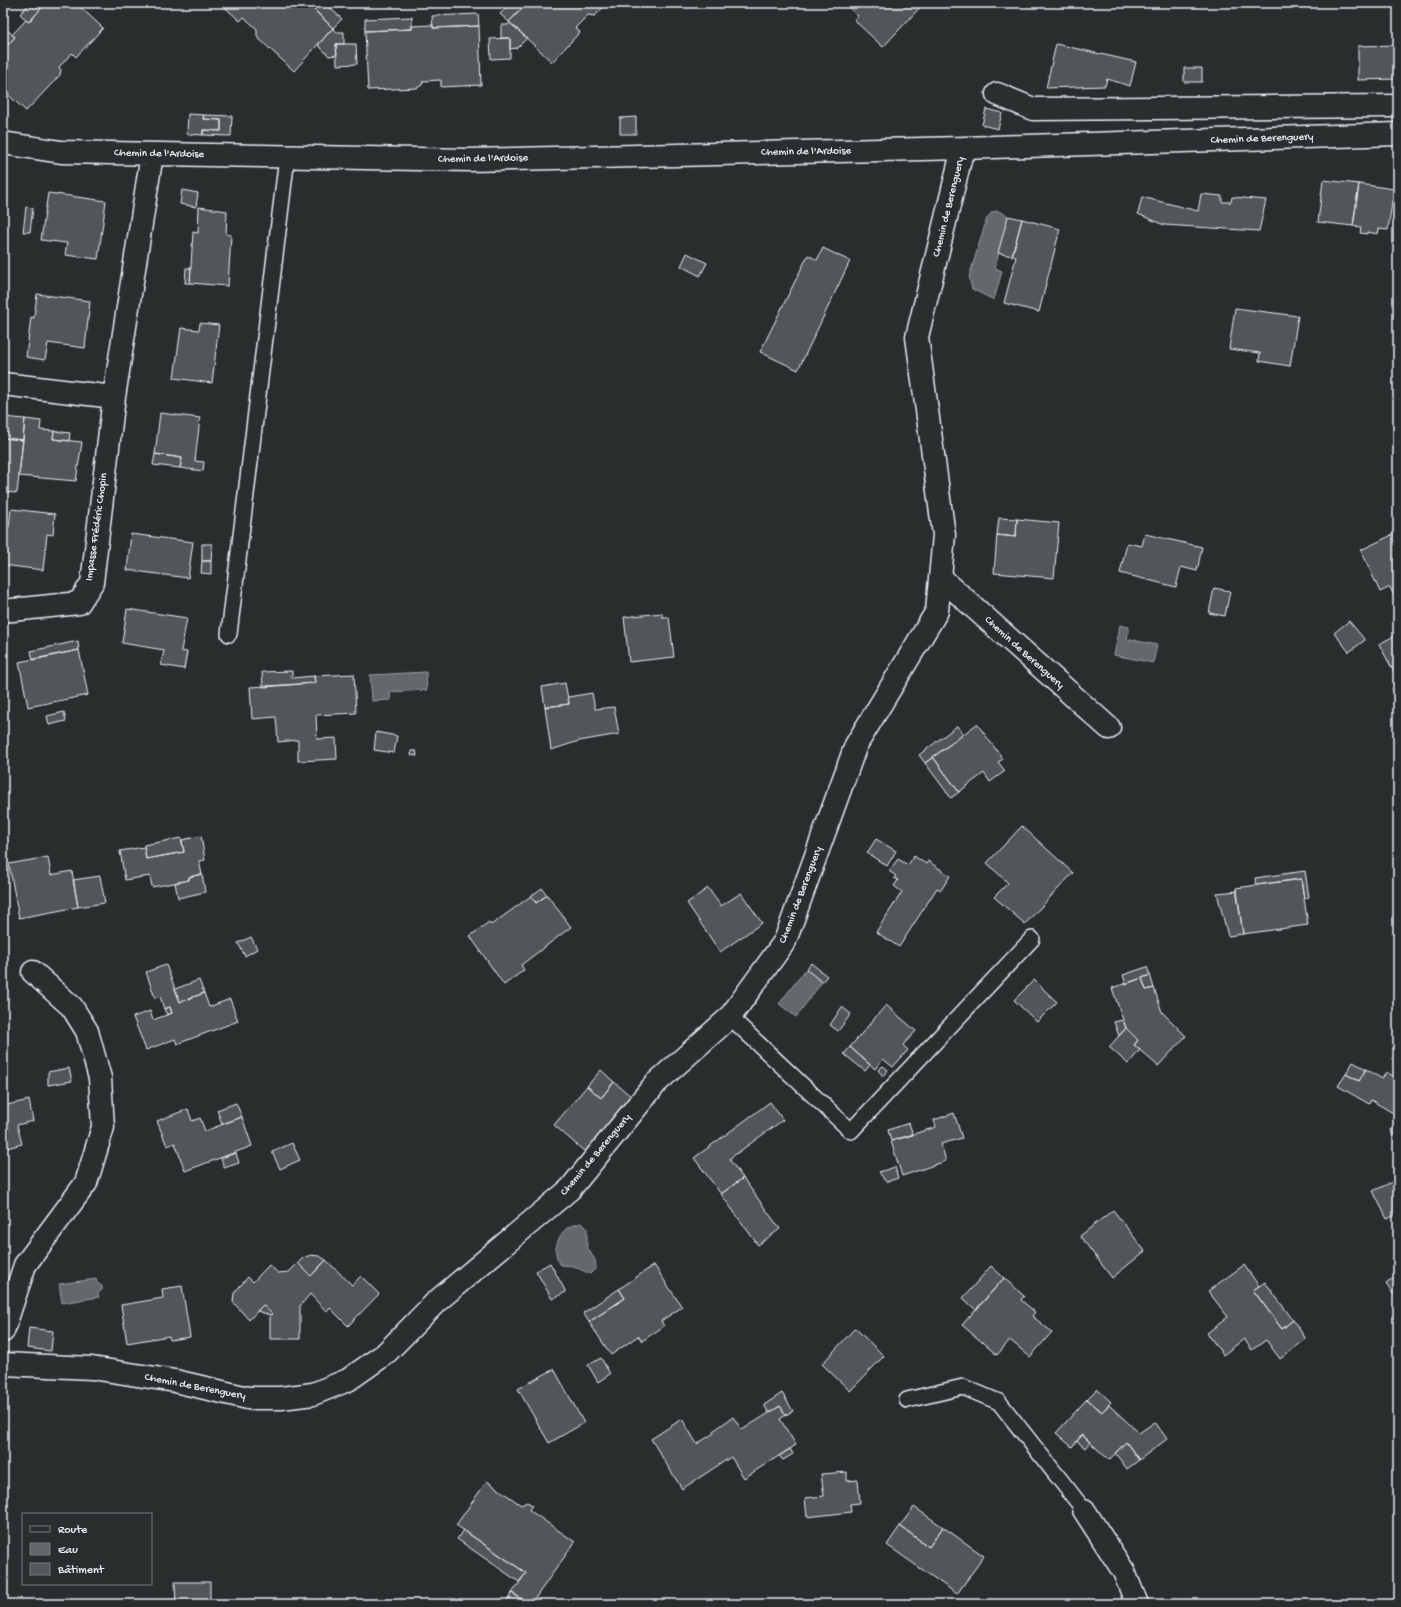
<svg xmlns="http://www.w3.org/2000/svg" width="1401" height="1607" font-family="'Gochi Hand',sans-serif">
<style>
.water{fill:#63686b;stroke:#989fa3}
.building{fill:#535759;stroke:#e8f1f8}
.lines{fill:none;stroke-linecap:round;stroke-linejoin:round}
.lane-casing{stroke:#e8f1f8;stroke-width:18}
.street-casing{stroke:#e8f1f8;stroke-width:25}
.lane{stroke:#2a2d2e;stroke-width:15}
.street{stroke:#2a2d2e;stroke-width:22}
.labels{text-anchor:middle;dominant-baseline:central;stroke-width:3;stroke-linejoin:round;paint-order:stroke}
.street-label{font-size:11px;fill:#e8f1f8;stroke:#2a2d2e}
</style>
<rect width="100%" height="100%" fill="#2a2d2e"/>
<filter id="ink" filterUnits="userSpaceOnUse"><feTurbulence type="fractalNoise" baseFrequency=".025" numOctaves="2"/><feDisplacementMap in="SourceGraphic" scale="8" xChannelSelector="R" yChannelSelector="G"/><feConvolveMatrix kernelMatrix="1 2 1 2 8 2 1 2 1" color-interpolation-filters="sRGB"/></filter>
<g filter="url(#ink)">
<path class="water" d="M998,211L1008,216L995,268L1002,271L994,300L972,289L969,277L987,218L992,212Z
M1120,625L1129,627L1127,639L1157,645L1153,663L1114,655Z
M426,672L427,690L390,692L391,700L372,701L370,675Z
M806,969L822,982L796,1017L779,1004Z
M582,1223L587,1228V1247L595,1260L596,1268L590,1274L573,1266L561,1265C551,1255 557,1236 567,1228C571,1225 577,1224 582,1223Z
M96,1279L97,1283L102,1286V1290L98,1293L99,1297L62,1303L59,1284Z"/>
<path class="building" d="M30,3H46L29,22L20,14Z
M46,3H76L103,28L76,57L72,53L59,67L61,70L60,75L26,111L3,90V50L15,37L12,35L26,20L29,22Z
M220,3H307L333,28L294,71L257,37V29L244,17L240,21Z
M307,3H325L342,19L333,28Z
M510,3H527L509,22L500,14Z
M527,3H607L595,16L588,15L575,28L580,32L552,62L509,22Z
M835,3H922L923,4L883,47L854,20L858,16L844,3L839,5Z
M478,14L479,26L433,28L432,16Z
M412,17V29L365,31V19Z
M510,23L527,38L517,48L510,49V38H501V25H508Z
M433,25V28L479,26L481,85L441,87V80L423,81L422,85L417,88L368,90L365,31L412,29V26Z
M333,28L337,32H344V44H336L337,55L329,56L318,45Z
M6,29L15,37L3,50V33Z
M510,38V58L491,59L490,39Z
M336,44H356L357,64L337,65Z
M1056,44L1136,62L1130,86L1107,79L1105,86L1046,88Z
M1398,45V79L1358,80V46Z
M1184,68H1202V82H1184Z
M986,109L1002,113L998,129L982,125Z
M188,114L204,115L203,119L221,120V131L203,130V135L187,134Z
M204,115L232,116L231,136L203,135V130L221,131V120L203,119Z
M636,117V134H620V118Z
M1323,180L1359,184L1353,226L1318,222Z
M1359,184L1394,189L1388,230L1379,229L1378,234L1367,232V234L1360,233L1361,227L1353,226Z
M182,190L198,193L196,207L180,204Z
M48,193L106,201L98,259L65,255L67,243L41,240Z
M1201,194L1222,196V202H1231L1232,197L1266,200L1259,231L1164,225L1138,214L1142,197L1198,211Z
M26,207L33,208L30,232H23Z
M199,207L227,211L226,234L231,235L228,286L190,283L193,232L198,233Z
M1008,216L1022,219L1012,256L998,253Z
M1022,219L1060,229L1039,312L1004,303L1016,257L1012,256Z
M823,248L850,261L798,370L760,352L808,255L817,260Z
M687,253L707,263L700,276L681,266Z
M186,268H191L190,283H185Z
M37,294L90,301L85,348L48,343L45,360L26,357L31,317L34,318Z
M1235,308L1298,316L1290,366L1259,361L1260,353L1229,349Z
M200,323L219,325L212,383L174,378L181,328L199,330Z
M160,413L200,418L195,461L204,462L203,471L180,468L182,458L155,454Z
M3,417L25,419L23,440L3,438Z
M25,419L41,421L40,430L54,431L53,439L82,442L76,481L19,476Z
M54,431L70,433L69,441L53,439Z
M3,438L23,440L17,493L3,492Z
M155,454L182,458L180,468L153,465Z
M11,509L55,514L53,535L47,534L43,570L3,565V526L9,527Z
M999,518L1017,519L1016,537L997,535Z
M1017,519L1059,523L1054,578L994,573L997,535L1016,537Z
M131,534L193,542L188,578L127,570Z
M1145,534L1202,547L1197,571L1181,567L1176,587L1120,573L1127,543L1142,546Z
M1394,534L1398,543V594L1394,596L1390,587L1380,592L1361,550Z
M202,544H212L211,561H202Z
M202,561H211V574L201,573Z
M1214,588L1230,591L1225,616L1209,613Z
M127,609L187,618L181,651L187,652L184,669L161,665L164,650L122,643Z
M662,613V617H669L674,657L629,662L624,617Z
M1349,621L1365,640L1349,652L1334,633Z
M1398,634V675L1396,676L1379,644Z
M78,641L79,650L33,660L31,651Z
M79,650L88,695L28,707L19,662Z
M292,671V678L314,676L315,683L263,687L262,672Z
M354,674L356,713L316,715L317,739L336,738L337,759L298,761V740L278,742L276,717L252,719L250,687L315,683L314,676Z
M565,683L569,704L545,707L542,687Z
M1398,686V700L1392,689Z
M592,693L595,709L614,707L619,734L579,741L551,750L545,707L569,704L568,697Z
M64,712L66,721L49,725L47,716Z
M977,724L1003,759L998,762L1005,771L990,782L984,773L959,792L933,757Z
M957,726L964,734L925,763L919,755Z
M376,732L397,736L394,753L374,750Z
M411,751H416L417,756L411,755Z
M933,757L959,792L951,798L925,763Z
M1022,826L1073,873L1025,924L994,897L1008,883L987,863Z
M201,836L205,860L199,861L202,874L189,877V880L152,887L150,876L125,880L120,851L144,847L146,859L184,852L182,840Z
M181,838L184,852L146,859L144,845Z
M876,839L896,851L887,866L867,853Z
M914,856L926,864L928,861L950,876L941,890L937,888L899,947L876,932L902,892L894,886L898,880L894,878L896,876L889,871L898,859L908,865Z
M48,857L51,875L72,871L78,907L19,918L9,864Z
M1305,871L1309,897L1304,899L1301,879L1256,885L1255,878Z
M202,874L205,892L178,898L175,883L189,880V877Z
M100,876L105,903L78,907L73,880Z
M1301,879L1308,925L1243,934L1236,888Z
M542,888L547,895L536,903L531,896Z
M708,888L721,906L741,893L762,923L720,952L687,903Z
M1237,891L1243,934L1228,936L1217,893Z
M547,895L571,927L521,965L524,970L504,985L470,936L489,922L491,925L531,896L536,903Z
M251,937L257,949L245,956L238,943Z
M811,963L827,976L822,982L806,969Z
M166,965L180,1002L204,993L209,1007L230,999L238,1021L177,1044L175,1039L146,1050L133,1017L150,1011L153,1020L172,1013L170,1007L164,1009L160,996L155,998L146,972Z
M1147,967L1150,975L1126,984L1123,975Z
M1150,975L1154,988L1146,990L1142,978Z
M1142,978L1146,990L1154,988L1162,1012L1186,1036L1158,1066L1134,1045L1138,1040L1126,1028L1112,988Z
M199,980L204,993L180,1002L175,989Z
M1034,980L1057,1002L1037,1022L1014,1000Z
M886,1005L916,1031L903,1045L908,1050L893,1067L883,1059L875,1069L850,1047Z
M170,1007L172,1013L167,1015L164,1009Z
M842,1007L851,1014L838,1031L830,1025Z
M1123,1020L1126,1028L1119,1036L1114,1022Z
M1126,1028L1138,1040L1134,1045L1140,1050L1128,1064L1109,1047Z
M850,1047L870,1065L865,1071L844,1054Z
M1353,1062L1366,1069L1359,1081L1346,1074Z
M883,1066L888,1070L883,1076L878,1070Z
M69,1068L72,1081L48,1085V1072Z
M1366,1069L1382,1079L1386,1072L1398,1079V1116L1371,1100L1369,1104L1338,1086L1346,1074L1359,1081Z
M601,1070L614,1082L601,1098L587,1086Z
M614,1082L632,1097L585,1152L554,1125L587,1086L601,1098Z
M29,1100L33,1121L17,1125L22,1144L3,1149V1106Z
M770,1102L783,1120L729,1159L743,1178L721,1194L694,1158Z
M236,1103L242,1117L222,1124L217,1110Z
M188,1109L192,1121L200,1118L205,1131L242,1117L252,1146L185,1171L175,1143L167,1146L157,1121Z
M954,1113L962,1138L941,1144L946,1161L902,1176L891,1141L936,1127L934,1120Z
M1398,1119V1154L1391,1130Z
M909,1123L913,1135L891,1141L888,1130Z
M292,1143L300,1160L280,1169L272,1152Z
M236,1153L239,1163L224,1168L221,1158Z
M895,1167L898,1178L886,1182L879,1172Z
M743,1178L780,1229L758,1245L721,1194Z
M1392,1182L1398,1195V1214L1387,1219L1373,1191Z
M1113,1210L1145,1251L1112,1278L1080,1236Z
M311,1255L319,1256L326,1260L311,1276L298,1263L303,1258Z
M326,1260L352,1285L361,1276L379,1294L348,1326L330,1308L327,1312L310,1294L300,1306V1339H270V1315L272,1314L263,1305L249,1320L233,1302L234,1293L248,1277L253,1282L269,1265L278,1273L289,1272L298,1263L311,1276Z
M550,1263L566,1292L552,1299L536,1271Z
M654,1265L682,1307L661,1321L664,1326L642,1341L638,1336L611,1355L589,1322L625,1298L619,1289Z
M1244,1265L1259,1286L1253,1290L1282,1329L1293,1320L1306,1339L1280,1359L1266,1340L1252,1350L1244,1339L1223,1355L1207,1333L1228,1317L1208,1291Z
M991,1266L1004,1278L976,1310L963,1298Z
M1398,1275V1290L1393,1294L1386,1284Z
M1004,1278L1024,1296L1021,1300L1035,1312L1032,1316L1052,1332L1030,1357L1010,1340L997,1355L962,1325Z
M1265,1282L1293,1320L1282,1329L1253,1290Z
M182,1286L190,1337L170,1340L169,1336L127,1343L121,1305L163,1298L162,1289Z
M619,1289L625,1298L589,1322L583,1313Z
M263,1305L272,1314L270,1315L257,1311Z
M29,1328L53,1331L51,1351L27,1348Z
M855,1328L884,1356L850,1391L822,1364Z
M601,1358L610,1374L598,1382L588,1365Z
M554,1369L584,1423L549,1443L518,1389Z
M1097,1389L1111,1402L1102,1412L1087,1399Z
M782,1393L793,1411L786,1415L780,1406L769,1413L764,1405Z
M1087,1399L1102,1412L1109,1405L1139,1433L1155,1422L1167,1439L1139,1460L1126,1442L1109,1460L1082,1435L1072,1447L1056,1433Z
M780,1406L786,1415L780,1419L796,1445L744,1478L731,1457L682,1489L651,1439L682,1419L697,1444L714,1433L713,1431L733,1417L742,1430Z
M1082,1435L1090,1442L1085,1448L1077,1441Z
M1126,1442L1139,1460L1127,1469L1115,1453Z
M790,1449L793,1454L783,1460L779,1456Z
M847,1472V1481L858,1480L860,1503L850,1504L851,1512L807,1517L805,1498L824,1496L821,1474Z
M487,1481L521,1505L527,1502L532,1505L529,1510L575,1542L531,1604L512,1593L526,1573L456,1525Z
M914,1507L943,1527L929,1547L900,1526Z
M900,1526L929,1547L943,1527L984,1556L957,1594L887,1545Z
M463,1530L526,1573L519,1582L457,1539Z
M175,1582H210V1604H176Z
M512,1593L529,1604H509L506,1602Z"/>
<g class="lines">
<g class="lane-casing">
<path id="lane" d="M229,634L287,157
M730,1017L851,1131L1032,939
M907,1400L963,1387L999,1402L1084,1510"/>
</g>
<g class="street-casing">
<path id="street" d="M997,94L1033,109L1398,106
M3,143L61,152L469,160L963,148
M3,384L114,397
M940,577L1109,728
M3,611L79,603L92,583L114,397L152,154
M3,1331L25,1265L86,1183L103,1127L100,1078L87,1031L72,1007L33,972
M3,1364L92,1368L175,1381L248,1398H281L313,1394L348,1380L385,1354L436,1302L570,1189L656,1083L730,1017L785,941L856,745L937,611L944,535L917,337L963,148L1398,134
M1084,1510L1124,1572L1137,1604"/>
</g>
<use href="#lane" class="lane"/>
<use href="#street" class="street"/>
</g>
</g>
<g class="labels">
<g class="street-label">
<text transform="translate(1262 139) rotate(-2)">Chemin de Berenguery</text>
<text transform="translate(806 152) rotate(-1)">Chemin de l'Ardoise</text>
<text transform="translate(159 154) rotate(1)">Chemin de l'Ardoise</text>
<text transform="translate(483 159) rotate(-1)">Chemin de l'Ardoise</text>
<text transform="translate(949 207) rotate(-76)">Chemin de Berenguery</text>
<text transform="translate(97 527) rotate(-82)">Impasse Frédéric Chopin</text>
<text transform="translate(1024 653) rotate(42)">Chemin de Berenguery</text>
<text transform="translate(801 895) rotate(-69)">Chemin de Berenguery</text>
<text transform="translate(596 1155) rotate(-50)">Chemin de Berenguery</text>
<text transform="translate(195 1387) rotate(11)">Chemin de Berenguery</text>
</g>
</g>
<rect width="1401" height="1607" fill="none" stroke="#2a2d2e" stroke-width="16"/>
<rect x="8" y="8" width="1385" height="1591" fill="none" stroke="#e8f1f8" stroke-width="1.5" filter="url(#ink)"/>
<rect x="22" y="1513" width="130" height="72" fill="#2a2d2e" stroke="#767b7f"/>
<rect x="30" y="1526" width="20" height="6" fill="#2a2d2e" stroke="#767b7f"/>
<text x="58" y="1533" font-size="12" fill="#e8f1f8">Route</text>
<rect x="30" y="1543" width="20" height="12" fill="#63686b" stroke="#767b7f"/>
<text x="58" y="1553" font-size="12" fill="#e8f1f8">Eau</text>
<rect x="30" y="1563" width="20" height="12" fill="#535759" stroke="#767b7f"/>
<text x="58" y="1573" font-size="12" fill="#e8f1f8">Bâtiment</text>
</svg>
